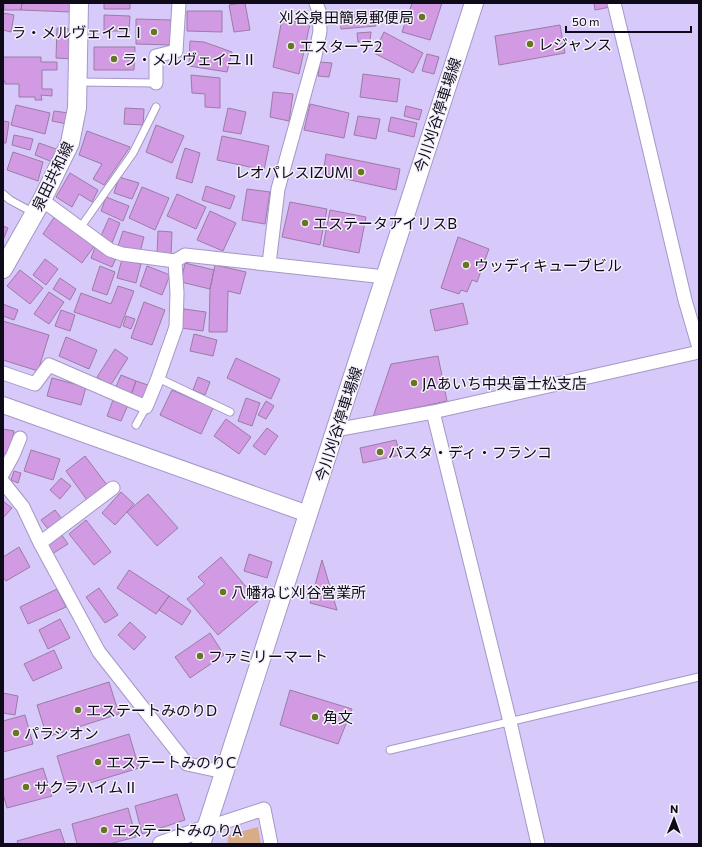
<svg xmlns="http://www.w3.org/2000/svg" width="702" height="847" font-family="Commissioner,'Noto Sans JP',sans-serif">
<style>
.green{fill:#d8ab89}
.building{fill:#d19ae2;stroke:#9b7ca4}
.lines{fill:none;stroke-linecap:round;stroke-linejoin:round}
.service-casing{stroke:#a597c6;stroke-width:9}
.minor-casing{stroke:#a597c6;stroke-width:15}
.tertiary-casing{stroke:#a597c6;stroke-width:18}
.secondary-casing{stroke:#a597c6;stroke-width:20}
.service{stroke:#fff;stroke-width:7}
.minor{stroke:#fff;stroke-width:13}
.tertiary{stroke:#fff;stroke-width:16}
.secondary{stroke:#fff;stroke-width:18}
.poi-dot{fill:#687622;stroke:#f4f1fb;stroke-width:1.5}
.labels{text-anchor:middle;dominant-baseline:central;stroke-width:3;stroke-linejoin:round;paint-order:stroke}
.poi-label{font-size:15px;fill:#0f0a1a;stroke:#f4f1fb;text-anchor:start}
.street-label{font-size:15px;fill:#0f0a1a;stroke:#f4f1fb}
</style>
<rect width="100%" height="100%" fill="#d7c9fa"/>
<path class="green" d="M258,827L261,844H227L229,835Z"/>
<path class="building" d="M4,3H22L21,10H4Z
M22,3H71V12L21,10Z
M104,3H130V9H104Z
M241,3H245L250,30L234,32L229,5Z
M412,3H442L430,40L402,32Z
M594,3H609L610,7L595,10Z
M187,11H222V32L187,31Z
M374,11L376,26L341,29L339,12Z
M3,13L14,15L11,32L3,30Z
M104,15L130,16L129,31H104Z
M136,19L171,20L172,45L136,44Z
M282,19L310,24L299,74L273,67Z
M560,25L565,53L499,65L495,36Z
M57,28L74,29L73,59L56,58Z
M371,32L370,41L358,42L357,33Z
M384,32L423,53L413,73L374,53Z
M190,41L204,42L232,52L227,72L189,66Z
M94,47H135L134,70H94Z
M427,54L439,57L434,74L422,71Z
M3,57H41V62H57V70H42V89H52V96L41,95L42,100H35V97H19V84H5V81H3Z
M320,62L332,63L329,77L318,76Z
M363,74L400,79L397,102L360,97Z
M191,75L220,78V108L205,107V94L192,93Z
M273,92L293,94L289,121L270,117Z
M310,104L349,113L344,138L304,130Z
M16,105L50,113L45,134L11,125Z
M406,106L422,110L419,120L404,116Z
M125,108L144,109L143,125L124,124Z
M228,108L246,112L241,134L223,131Z
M54,111L69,113L67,124L52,121Z
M358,116L380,119L376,139L354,135Z
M391,117L417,123L414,137L388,131Z
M3,121L9,122L6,143H3Z
M156,125L184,136L172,163L146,152Z
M87,131L130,147L104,185L93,179L102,164L79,155Z
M14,135L33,139L30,150L12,145Z
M222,136L269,146L264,170L217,160Z
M39,143L59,150L55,163L35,155Z
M185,148L200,153L192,183L176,178Z
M13,152L43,162L38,181L7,170Z
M326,154L400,169L396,190L323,174Z
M70,173L98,190L92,202L79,194L72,207L56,197Z
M119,177L139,183L132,199L114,193Z
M206,186L235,196L230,209L202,200Z
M142,187L169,198L155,230L129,218Z
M247,189L270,192L265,224L242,220Z
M177,194L206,207L196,229L167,216Z
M106,197L129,206L123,221L101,211Z
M290,202L327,209L320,245L282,237Z
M330,210L366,217L359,253L323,246Z
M210,211L236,223L223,251L197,240Z
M55,216L95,245L82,263L43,234Z
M109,218L120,223L112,243L100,238Z
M3,226L8,228L3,240Z
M123,231L144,237L140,252L118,246Z
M158,231L172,232L171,256L157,254Z
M458,237L489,249L477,282L472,280L467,292L461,290L459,294L441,288Z
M95,247L117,256L112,267L91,258Z
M45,259L58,269L46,285L33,275Z
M122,259L141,264L136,283L117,278Z
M185,263L214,270L210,289L181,282Z
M215,265L246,272L240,294L228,291L227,332H209L210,289Z
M100,266L115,272L107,295L92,290Z
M147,266L170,275L162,295L140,286Z
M20,270L43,288L30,304L7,286Z
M60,278L76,289L70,300L53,289Z
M118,286L134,291L120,328L74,312L81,293L111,304Z
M49,292L64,302L49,324L34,314Z
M144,302L165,310L152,345L131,338Z
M463,303L468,324L435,331L430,310Z
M3,304L18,310L14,320L3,316Z
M184,309L206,312L203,331L181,328Z
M61,310L75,315L70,331L55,326Z
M126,316L135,319L131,329L123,326Z
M3,321L49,335L38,371L3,360Z
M194,334L217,340L213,356L190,351Z
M66,337L97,350L89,369L59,356Z
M115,349L128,358L110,386L97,377Z
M438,356L447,401L373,417L391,364Z
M236,358L280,379L271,399L227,378Z
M121,375L136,381L131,395L115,389Z
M198,377L210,382L205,395L193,390Z
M52,378L86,387L81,405L47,396Z
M136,381L151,386L146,400L131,395Z
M172,390L213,408L201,434L160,415Z
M246,398L260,403L252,426L238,421Z
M113,400L128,405L121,421L107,416Z
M266,401L274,406L266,419L258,415Z
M226,419L251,437L239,454L214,436Z
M267,428L278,436L265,455L253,446Z
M3,429L14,431L9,455L3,453Z
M396,440L400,455L363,463L360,448Z
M31,450L60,459L53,480L24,471Z
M85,456L107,485L87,500L66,471Z
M14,471L21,473L18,483L11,480Z
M61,478L71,486L60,499L50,490Z
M121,492L134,504L115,525L102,513Z
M148,494L178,528L157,546L127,512Z
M3,501L12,508L3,518Z
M55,510L62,519L48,529L41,520Z
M86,520L111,552L94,565L69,534Z
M61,534L68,544L52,554L46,544Z
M19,547L30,567L6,581L3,577V557Z
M249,554L272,562L267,578L244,571Z
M221,557L258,601L218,635L187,599L205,584L198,577Z
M322,560L337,610L310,603Z
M129,570L169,596L156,614L117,588Z
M99,588L118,615L105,623L86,597Z
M57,589L66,607L28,624L20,607Z
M169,596L191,611L182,625L159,610Z
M60,619L70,638L48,649L39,630Z
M130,622L146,637L134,650L118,635Z
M210,633L224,655L190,678L175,657Z
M54,650L62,668L33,681L24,664Z
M109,682L119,714L47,737L37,705Z
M290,690L352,709L338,744L280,725Z
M3,693L18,696L15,715L3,713Z
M25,715L33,744L3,752V721Z
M129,734L139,768L67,790L57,756Z
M43,768L52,796L7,808L3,794V780Z
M177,794L185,820L142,834L135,806Z
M128,808L136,837L109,844H77L72,824Z
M60,829L65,844H18L17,841Z"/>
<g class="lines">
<g class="service-casing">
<path id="service" d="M78,82L156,83
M3,194L10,200L34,213
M80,228L133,153L156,107
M158,378L230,412
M136,425L146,407
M390,750L699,677"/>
</g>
<g class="minor-casing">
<path id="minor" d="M614,3L638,101L685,300L699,348
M156,83V56L176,51L179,3
M42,200L110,250L122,254L175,261L185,255L385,277
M269,264L278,189L315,56L320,31L319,11L316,3
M3,373L35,384L49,365L146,407L158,378L176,327L177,293L175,261
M433,412L510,722L538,844
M335,430L433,412L699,352
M3,473L13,455L20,438
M3,482L23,507L40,543L99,652L187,764L224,772
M40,543L113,488
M206,828L264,809L271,844"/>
</g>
<g class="tertiary-casing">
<path id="tertiary" d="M3,405L308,514
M161,844L206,828"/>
</g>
<g class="secondary-casing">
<path id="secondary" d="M3,269L42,200L70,143L77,108L79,3
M201,844L474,3"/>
</g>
<use href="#service" class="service"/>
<use href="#minor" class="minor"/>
<use href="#tertiary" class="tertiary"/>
<use href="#secondary" class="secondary"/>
</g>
<g class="poi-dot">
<circle cx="422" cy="17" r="4"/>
<circle cx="154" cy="32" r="4"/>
<circle cx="530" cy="44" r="4"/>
<circle cx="291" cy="46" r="4"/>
<circle cx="114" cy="59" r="4"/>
<circle cx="361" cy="172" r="4"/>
<circle cx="305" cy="223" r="4"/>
<circle cx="466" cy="265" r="4"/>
<circle cx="414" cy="383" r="4"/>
<circle cx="380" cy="452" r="4"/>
<circle cx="223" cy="592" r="4"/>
<circle cx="200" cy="656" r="4"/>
<circle cx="78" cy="710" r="4"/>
<circle cx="315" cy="717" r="4"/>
<circle cx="16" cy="733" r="4"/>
<circle cx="98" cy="762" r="4"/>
<circle cx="26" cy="787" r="4"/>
<circle cx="104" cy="830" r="4"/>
</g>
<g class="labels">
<g class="poi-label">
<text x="414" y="17" text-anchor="end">刈谷泉田簡易郵便局</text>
<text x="146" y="32" text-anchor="end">ラ・メルヴェイユⅠ</text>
<text x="538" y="44">レジャンス</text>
<text x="299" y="46">エスターテ2</text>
<text x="122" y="59">ラ・メルヴェイユⅡ</text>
<text x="353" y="172" text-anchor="end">レオパレスIZUMI</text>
<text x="313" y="223">エステータアイリスB</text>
<text x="474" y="265">ウッディキューブビル</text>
<text x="422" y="383">JAあいち中央富士松支店</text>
<text x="388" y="452">パスタ・ディ・フランコ</text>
<text x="231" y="592">八幡ねじ刈谷営業所</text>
<text x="208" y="656">ファミリーマート</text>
<text x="86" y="710">エステートみのりD</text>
<text x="323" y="717">角文</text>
<text x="24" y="733">パラシオン</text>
<text x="106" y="762">エステートみのりC</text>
<text x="34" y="787">サクラハイムⅡ</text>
<text x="112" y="830">エステートみのりA</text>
</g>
<g class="street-label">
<text transform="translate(437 115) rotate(-72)">今川刈谷停車場線</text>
<text transform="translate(52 176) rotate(-64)">泉田共和線</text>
<text transform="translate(338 424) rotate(-72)">今川刈谷停車場線</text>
</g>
</g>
<rect width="702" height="847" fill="none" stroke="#0f0a1a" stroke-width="8"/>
<g transform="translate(674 819) rotate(1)" stroke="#f4f1fb" stroke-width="3" paint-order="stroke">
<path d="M0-3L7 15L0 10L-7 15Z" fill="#0f0a1a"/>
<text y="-6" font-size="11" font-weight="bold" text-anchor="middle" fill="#0f0a1a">N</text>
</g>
<path d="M566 26v6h125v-6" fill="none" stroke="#0f0a1a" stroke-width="2"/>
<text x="572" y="26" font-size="12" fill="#0f0a1a" stroke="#f4f1fb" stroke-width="3" paint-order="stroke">50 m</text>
</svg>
